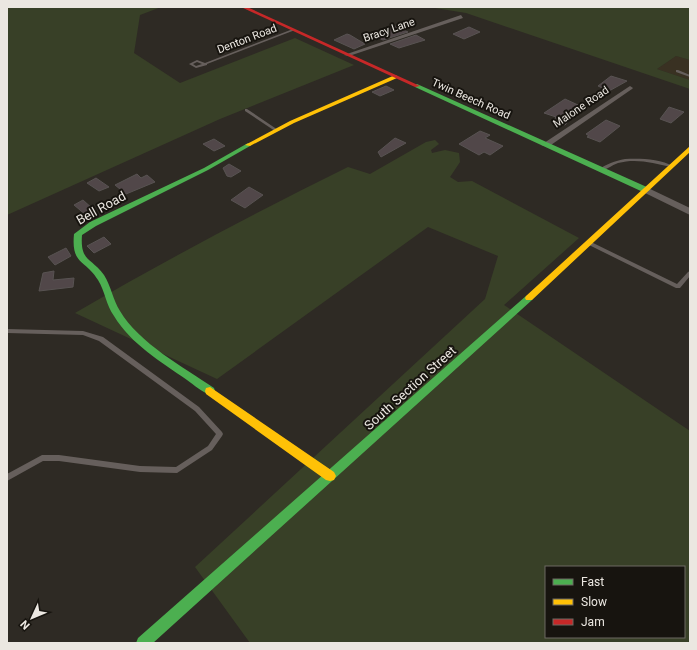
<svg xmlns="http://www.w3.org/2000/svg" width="697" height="650" font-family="Roboto,sans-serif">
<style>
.built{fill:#393122}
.green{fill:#384027;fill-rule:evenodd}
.building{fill:#514749;stroke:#585352}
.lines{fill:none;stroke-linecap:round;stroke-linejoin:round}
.lane{fill:#665f5c;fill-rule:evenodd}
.street{fill:#665f5c;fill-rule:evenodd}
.fast{fill:#4caf50;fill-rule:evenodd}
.slow{fill:#ffc107;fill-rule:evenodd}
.jam{fill:#c62828;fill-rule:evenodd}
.labels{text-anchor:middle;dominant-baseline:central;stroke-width:4;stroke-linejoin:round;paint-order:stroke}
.far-street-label{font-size:11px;fill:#ebe7e1;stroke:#17140f}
.street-label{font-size:13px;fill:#ebe7e1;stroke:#17140f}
</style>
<rect width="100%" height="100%" fill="#2e2a24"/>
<path class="built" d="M676,56L690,60V80L657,69Z"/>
<path class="green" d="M7,7H161L140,15L134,53L180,83L295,38L354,65L220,119L7,215Z
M429,7H690V60L676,56L657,69L690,80V89L466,13Z
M435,140L439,144L431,150L432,153L445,150L459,153L460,162L450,177L458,182L472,181L579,238L504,305L690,431V643H250L195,567L485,299L498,256L428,227L217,379L75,313C164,261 255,213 348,167L370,174L426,142ZM546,567H684V637H546Z"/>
<path class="building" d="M395,26L408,32L383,40L370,34Z
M469,27L480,32L464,39L453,34Z
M347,34L350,35L365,44L354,49L334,40Z
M416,35L425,40L399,48L390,44Z
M611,76L627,81L609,91L598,86Z
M386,86L394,90L380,96L372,92Z
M565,99L578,105L565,114L573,117L565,125L553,121L556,117L544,113Z
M669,107L684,112L671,123L660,119Z
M606,120L620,126L600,142L587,137L589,136L586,134Z
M480,131L490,135L485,138L503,146L490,155L484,152L479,155L459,144Z
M395,138L406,143L381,157L378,152Z
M214,139L225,146L214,151L203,144Z
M229,164L241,171L231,177L227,176L223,168Z
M137,174L141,178L147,175L155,182L126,194L115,185Z
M96,178L109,187L99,191L87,183Z
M249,187L263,195L245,208L231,200Z
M83,200L94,210L86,215L74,205Z
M104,237L111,244L94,253L87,246Z
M66,248L71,256L55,265L48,257Z
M54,271L53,280L74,278L73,287L39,291L43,273Z"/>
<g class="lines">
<path class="lane" d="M293,29L295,30L207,64V65L196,68L189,64L197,60L205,63ZM197,62L202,64L196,66L193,64Z
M676,70H678L690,75V77L676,72Z
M245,109H247L278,130L275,131L245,111Z
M625,159C640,158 660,159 673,166L671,167C654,163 636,158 618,163C612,165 605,171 599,171L598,170C606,164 615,161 625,159Z
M589,241L677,284L688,272L690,271V276L680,288H676L587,244V242Z
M7,329L83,331L103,337L199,407L222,432L223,434L222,436L212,450L177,473L140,472L59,461H43L7,481V474L42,455H59L140,466L176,467L208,446L216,434L195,411L99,341L83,335L7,333Z"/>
<path class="street" d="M461,15L463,18L349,56L344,55Z
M630,86L633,88L632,89L548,147L541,145Z
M646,187L690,208V215L643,192V188Z"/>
<path class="fast" d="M417,84L649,188L650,190L646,192H643L415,87V85Z
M248,143L251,145L250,146L208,170L96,226L82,235C80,262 91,257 104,275C111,286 113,300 120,311C139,343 183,367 214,388L215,391L214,394L210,395C202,392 194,385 187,380C161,362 131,344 114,316C106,305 105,291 98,280C85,259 71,265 74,234L90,222L204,168Z
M529,295L533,298L532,300L153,643H136L138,638L526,296Z"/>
<path class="slow" d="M395,75L397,76V78L294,123L250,146L245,145L290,121Z
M690,146V152L532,300H526L525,298L526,296Z
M210,387L334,472L336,476L334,480L330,481L326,480L206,394L205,391L206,388Z"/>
<path class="jam" d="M241,7H247L420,86L415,87Z"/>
</g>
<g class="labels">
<g class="far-street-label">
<text transform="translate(389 30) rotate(-19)">Bracy Lane</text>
<text transform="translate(247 39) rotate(-21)">Denton Road</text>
<text transform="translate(471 99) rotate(24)">Twin Beech Road</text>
<text transform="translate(581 107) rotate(-34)">Malone Road</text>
</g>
<g class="street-label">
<text transform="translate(101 208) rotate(-29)">Bell Road</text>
<text transform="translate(410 388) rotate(-42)">South Section Street</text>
</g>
</g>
<rect width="697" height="650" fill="none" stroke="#ebe7e1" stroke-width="16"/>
<rect x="545" y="566" width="140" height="72" fill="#17140f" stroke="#6c6863"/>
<rect x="553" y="579" width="20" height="6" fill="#4caf50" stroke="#6c6863"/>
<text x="581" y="586" font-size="12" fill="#ebe7e1">Fast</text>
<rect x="553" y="599" width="20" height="6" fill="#ffc107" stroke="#6c6863"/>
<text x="581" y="606" font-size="12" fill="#ebe7e1">Slow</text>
<rect x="553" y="619" width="20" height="6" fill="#c62828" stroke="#6c6863"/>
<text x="581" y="626" font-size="12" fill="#ebe7e1">Jam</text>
<g transform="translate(32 618) rotate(226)" stroke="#17140f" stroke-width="3" paint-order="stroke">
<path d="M0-3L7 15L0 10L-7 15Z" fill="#ebe7e1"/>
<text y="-6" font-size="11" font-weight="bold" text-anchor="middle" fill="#ebe7e1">N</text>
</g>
</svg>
